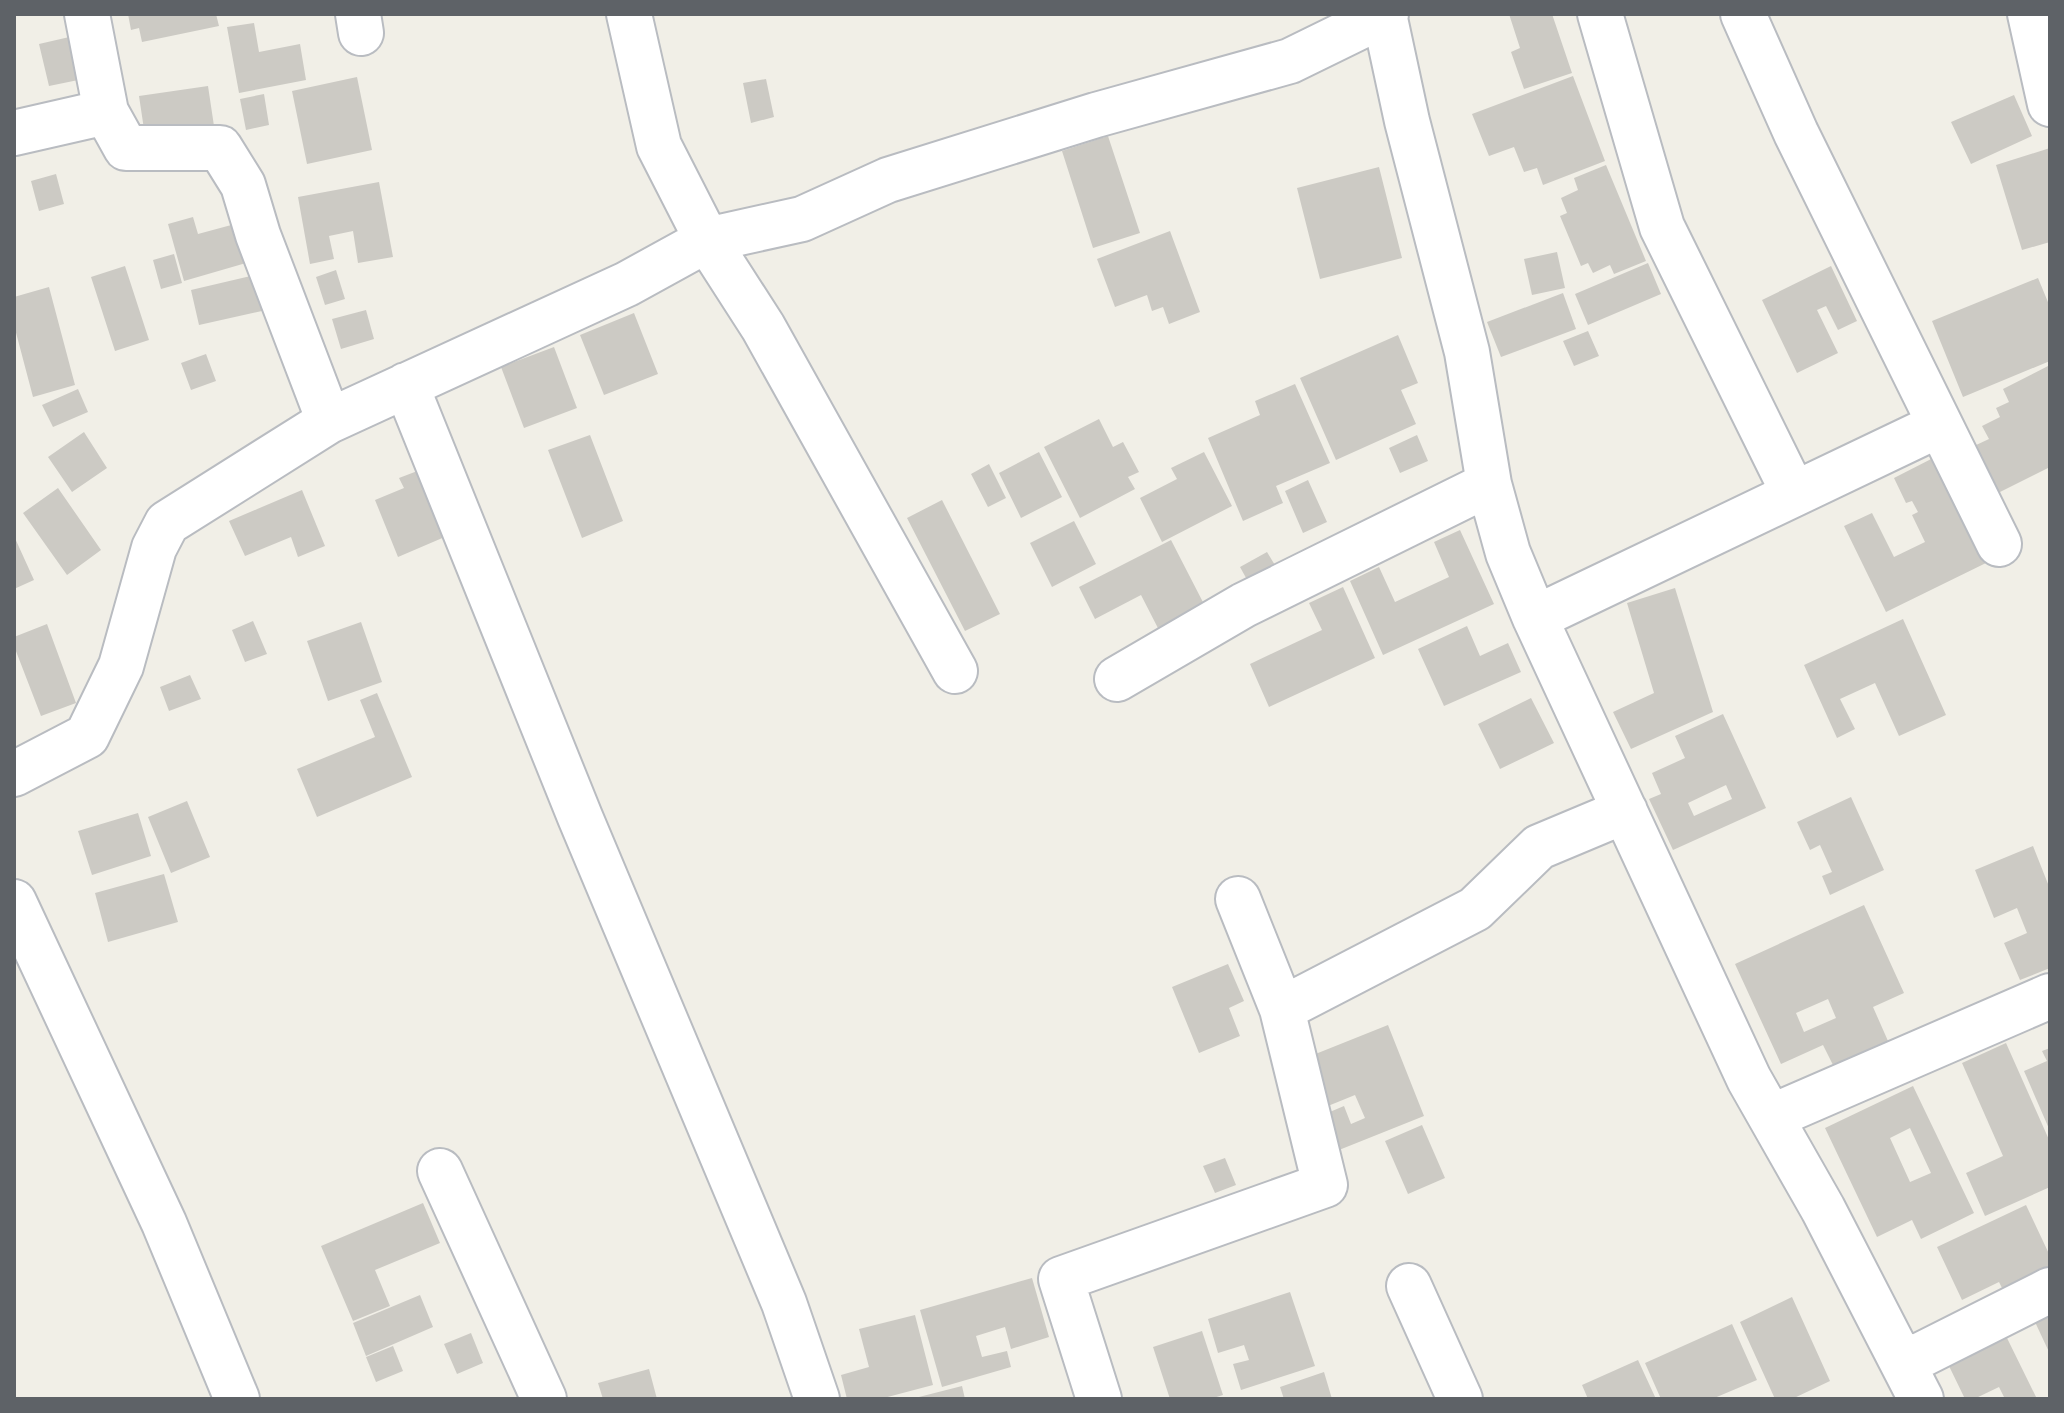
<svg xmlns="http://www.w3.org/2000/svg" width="2064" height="1413" font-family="'Nunito Sans',sans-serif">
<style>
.building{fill:#cccac4;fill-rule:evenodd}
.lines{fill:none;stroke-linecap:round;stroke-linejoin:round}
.street-casing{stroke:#b9bcc1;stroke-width:48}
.street{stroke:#fff;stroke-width:44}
</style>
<rect width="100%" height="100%" fill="#f1efe7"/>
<path class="building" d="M128,14H216L219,26L142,42L139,28L131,30Z
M1509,14H1552L1572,73L1524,89L1511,52L1520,48Z
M254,23L259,52L300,44L306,80L239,93L227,27Z
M78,35L88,78L49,86L39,44Z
M1573,76L1605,161L1543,185L1537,168L1524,172L1514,147L1489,156L1472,114Z
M357,77L372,150L307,164L292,91Z
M766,79L774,117L751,123L743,83Z
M208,86L214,126L145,136L139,96Z
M264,94L269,125L246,130L240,99Z
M2014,95L2032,136L1971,164L1951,122Z
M1108,136L1140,233L1093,248L1062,151Z
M2050,148V242L2022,250L1996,165Z
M1606,165L1646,261L1614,274L1610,265L1593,273L1588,263L1581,266L1560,216L1567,213L1561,198L1578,190L1574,178Z
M1379,167L1402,258L1320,279L1297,188Z
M56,174L64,204L39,211L31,181Z
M379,182L393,257L358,263L353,231L329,236L334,259L310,264L298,197Z
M193,217L198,234L235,224L246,263L184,281L168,224Z
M1170,231L1200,312L1169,324L1163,307L1152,311L1147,295L1115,307L1097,259Z
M1557,252L1565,288L1532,295L1524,259Z
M174,254L182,283L161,289L153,260Z
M1648,263L1661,294L1588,325L1575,294Z
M125,266L149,340L115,351L91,277Z
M1831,266L1857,321L1838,330L1826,306L1817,310L1838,353L1797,373L1762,300Z
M336,270L345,299L325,305L316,277Z
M263,273L271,309L199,325L191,290Z
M2038,278L2050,307V361L1963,397L1932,321Z
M49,287L75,385L33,397L14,325V297Z
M1563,293L1576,329L1501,357L1487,322Z
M366,310L374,339L341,349L332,319Z
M634,313L658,374L604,395L580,335Z
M1588,331L1599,356L1574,366L1563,341Z
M1398,335L1418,383L1401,390L1416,424L1336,460L1300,378Z
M554,347L577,408L524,428L501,367Z
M206,354L216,381L191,390L181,363Z
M2050,365V467L1998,493L1974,446L1989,439L1982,426L2000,417L1996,408L2009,402L2003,389Z
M1295,384L1330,463L1276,486L1283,503L1243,521L1208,438L1260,415L1255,401Z
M78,389L88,412L53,427L42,405Z
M1099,419L1113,447L1123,442L1139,472L1128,477L1135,489L1080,518L1044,447Z
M84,432L107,468L72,492L48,457Z
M590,435L623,521L582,538L548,450Z
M1417,435L1428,461L1400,473L1389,448Z
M1039,452L1062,497L1021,518L999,473Z
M1204,452L1232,506L1162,542L1140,498L1177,479L1171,468Z
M1937,456L1988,562L1886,612L1844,526L1872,513L1894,557L1925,542L1912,515L1918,512L1912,501L1906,503L1894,478Z
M989,464L1006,498L988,507L971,474Z
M420,470L447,536L398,557L375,500L404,488L399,478Z
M1308,480L1327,522L1303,533L1285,491Z
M58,488L101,550L67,575L23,513Z
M302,490L325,546L298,557L291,537L245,556L229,521Z
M942,500L1000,614L965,631L907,518Z
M1074,521L1096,564L1052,587L1030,543Z
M1460,530L1494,604L1383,655L1350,581L1379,567L1395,602L1449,577L1434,542Z
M14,536L34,580L14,589Z
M1171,540L1207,610L1161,634L1141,595L1095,619L1079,587Z
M1267,552L1278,570L1250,585L1240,567Z
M1343,587L1375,658L1269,707L1250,664L1322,630L1309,603Z
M1675,588L1713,712L1631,749L1613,712L1654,693L1627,603Z
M1903,619L1946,715L1899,736L1875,683L1840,699L1855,729L1837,738L1804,665Z
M253,621L267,654L245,662L232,630Z
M361,622L382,682L328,701L307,641Z
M47,624L76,703L41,716L14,646V637Z
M1467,626L1480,656L1508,643L1521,672L1444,706L1418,649Z
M190,675L201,699L169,711L160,687Z
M377,693L412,777L317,817L297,769L375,737L360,700Z
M1531,698L1554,743L1500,769L1478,724Z
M1723,714L1766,808L1673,850L1649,799L1661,794L1652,773L1685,758L1675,736ZM1726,785L1732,799L1694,816L1688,803Z
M1851,797L1884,870L1830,895L1822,876L1832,872L1820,845L1810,850L1797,822Z
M187,801L210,857L171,873L148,817Z
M138,813L151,856L92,875L78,831Z
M2033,846L2050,889V968L2020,980L2004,943L2027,933L2017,908L1994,918L1975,870Z
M164,874L178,922L108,942L95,893Z
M1864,905L1904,993L1873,1007L1888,1041L1833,1065L1823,1045L1781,1064L1735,964ZM1828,999L1836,1018L1804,1032L1796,1013Z
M1228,964L1244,1001L1229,1008L1240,1036L1199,1053L1172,987Z
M1388,1025L1424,1116L1339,1150L1325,1114L1344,1106L1351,1124L1365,1118L1355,1095L1323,1108L1303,1059Z
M2006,1043L2050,1142V1187L1985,1216L1966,1173L2003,1156L1962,1063Z
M2050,1048V1131L2024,1071L2047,1061L2042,1051Z
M1913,1086L1974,1213L1921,1239L1912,1220L1877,1237L1825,1128ZM1910,1128L1931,1173L1910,1182L1890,1138Z
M1422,1125L1445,1178L1408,1194L1385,1141Z
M1225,1158L1236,1185L1215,1193L1203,1166Z
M423,1203L440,1243L375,1270L390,1306L353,1321L321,1246Z
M2026,1205L2050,1256V1283L2009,1302L1999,1282L1962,1300L1937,1247Z
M1032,1278L1049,1337L1011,1349L1005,1327L976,1336L982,1357L1007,1351L1011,1367L942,1387L920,1310Z
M1290,1292L1315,1366L1241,1390L1233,1364L1249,1360L1244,1345L1218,1353L1208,1319Z
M420,1295L433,1327L366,1356L353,1323Z
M1792,1297L1830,1381L1792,1399H1775L1740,1322Z
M915,1315L933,1385L880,1399H847L841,1375L869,1367L859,1329Z
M2050,1315V1354L2035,1322Z
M1732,1324L1757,1380L1712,1399H1661L1645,1363Z
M1202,1331L1223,1395L1210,1399H1170L1153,1347Z
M471,1333L483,1363L457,1374L444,1344Z
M2007,1338L2037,1399H2005L1999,1387L1974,1399H1965L1949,1366Z
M393,1346L403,1371L376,1382L366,1357Z
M1638,1360L1656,1399H1588L1582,1385Z
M649,1369L657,1399H603L598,1383Z
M1324,1372L1332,1399H1284L1280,1387Z
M962,1386L965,1399H915V1398Z"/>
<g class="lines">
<g class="street-casing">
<path id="street" d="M87,14L106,112L126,148H220L243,185L258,235L329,421
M358,14L361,33
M629,14L659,146L707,240L763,327L955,671
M1384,14L1407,121L1467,352L1489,484L1508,553L1535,618L1749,1079L1823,1209L1921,1399
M1600,14L1662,227L1794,494
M1743,14L1796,133L1999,544
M2030,14L2050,104
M14,133L106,112
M406,385L580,817L784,1303L817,1399
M1535,618L1939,425
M1117,679L1244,605L1489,484
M14,774L87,736L121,666L154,548L167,523L329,421L627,284L707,240L802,219L888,180L1096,115L1290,61L1386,14
M14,902L164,1223L237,1399
M1282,1009L1475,909L1539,847L1625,811
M1771,1117L2050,996
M440,1171L544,1399
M1409,1286L1460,1399
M1903,1364L2050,1290
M1099,1399L1061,1279L1325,1185L1282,1009L1238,899"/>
</g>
<use href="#street" class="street"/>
</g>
<rect width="2064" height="1413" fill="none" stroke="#5e6267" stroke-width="32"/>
</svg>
